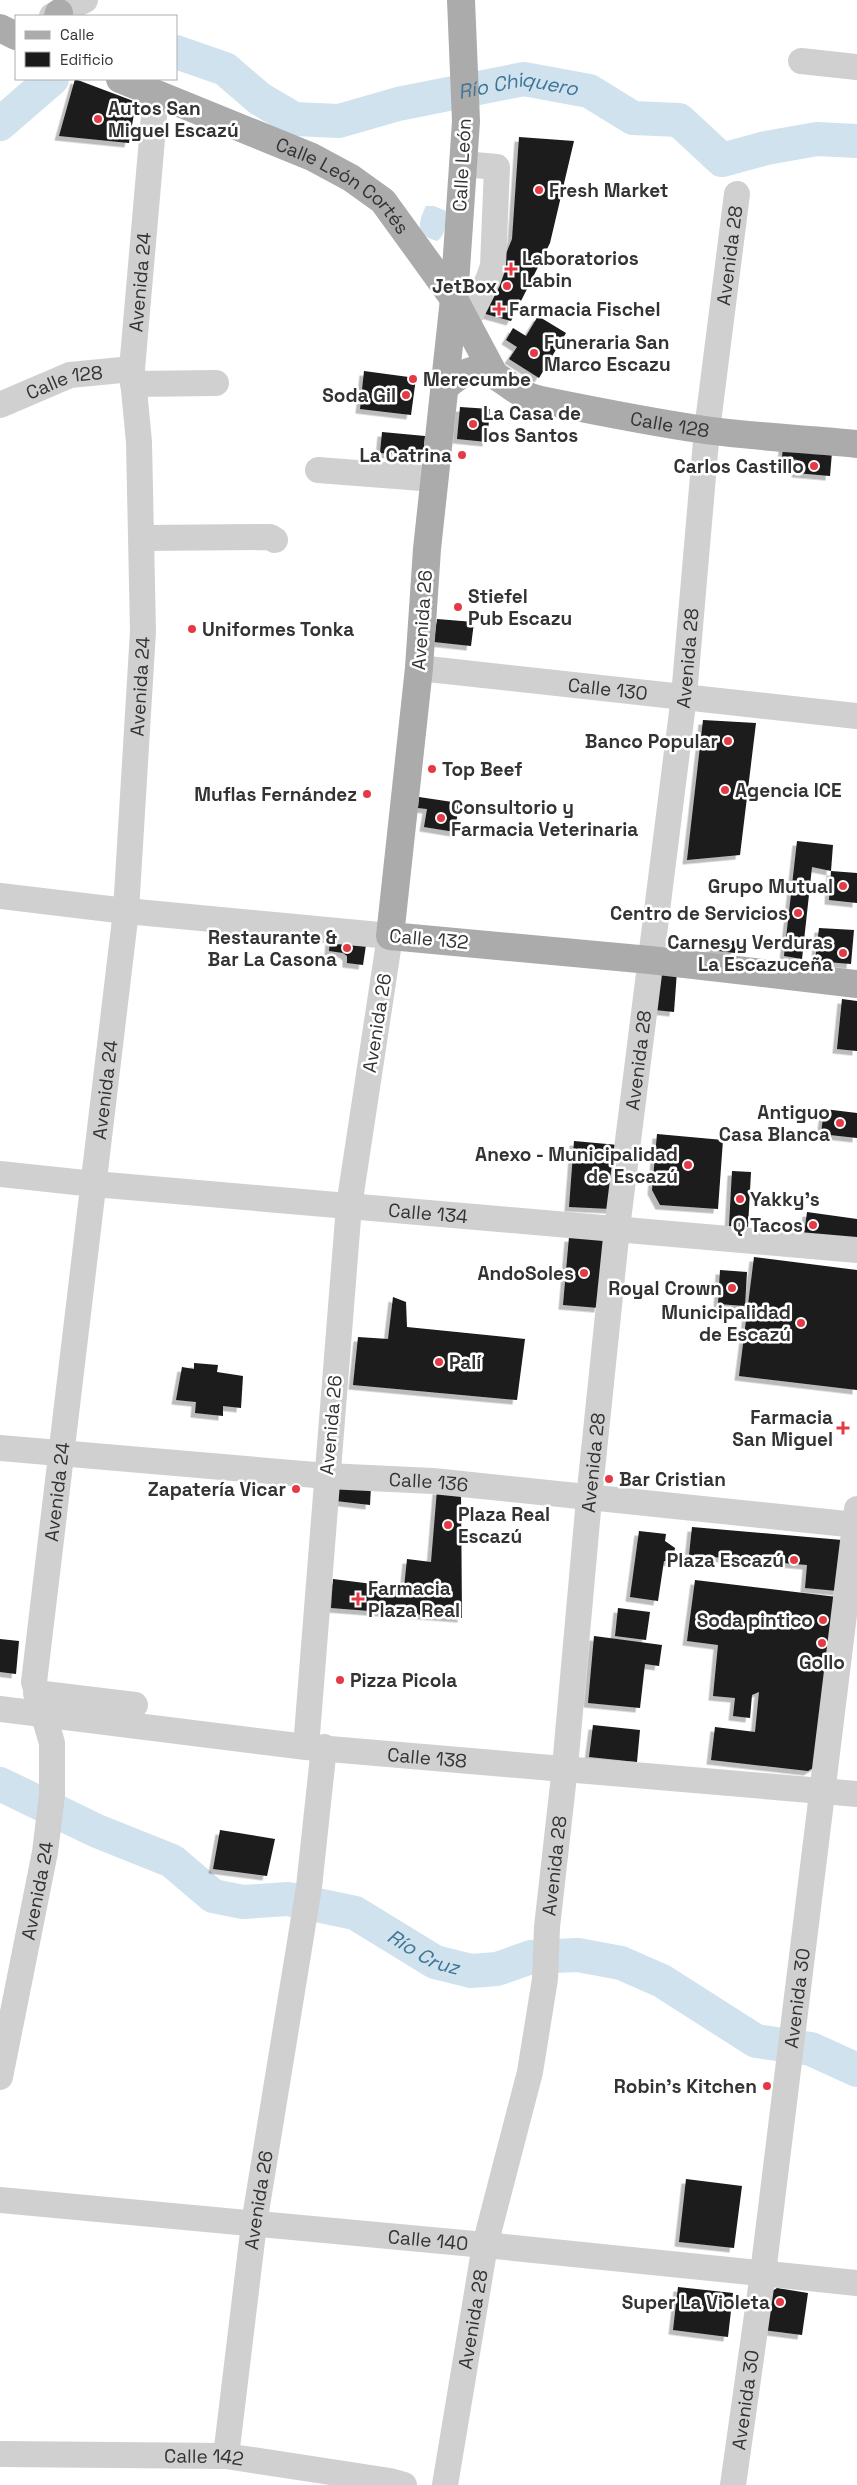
<svg xmlns="http://www.w3.org/2000/svg" width="857" height="2485" font-family="'Space Grotesk',sans-serif">
<style>
.water{fill:#cfe2ee}
.lines{fill:none;stroke-linecap:round;stroke-linejoin:round}
.river{stroke:#cfe2ee;stroke-width:34}
.building{fill:#1a1a1a;filter:url(#shadow)}
.minor{stroke:#d0d0d0;stroke-width:26}
.major{stroke:#ababab;stroke-width:28}
.poi-dot{fill:#e63946;stroke:#fff;stroke-width:2}
.labels{text-anchor:middle;dominant-baseline:central;stroke-width:5;stroke-linejoin:round;paint-order:stroke}
.poi-label{font-size:19px;font-weight:bold;fill:#333;stroke:#fff;text-anchor:end}
.street-label{font-size:19px;fill:#333;stroke:#fff}
.water-label{font-size:20px;font-style:italic;fill:#3f7597;stroke:#fff}
</style>
<defs>
<filter id="shadow"><feDropShadow dx="-4.5" dy="4.5" stdDeviation="0" flood-color="#0004"/></filter>
</defs>
<rect width="100%" height="100%" fill="#fff"/>
<path class="water" d="M426,206H434L446,211C445,221 447,235 437,241C416,235 417,224 426,206Z"/>
<g class="lines">
<g class="river">
<path id="s1" d="M176,52L225,69L260,99L294,119L339,121L398,104L524,79L589,91L633,118L679,120L722,160L766,148L817,139L857,141"/>
<path d="M0,124L52,79"/>
<path id="s2" d="M0,1784L97,1831L172,1861L213,1896L243,1902L288,1899L355,1913L435,1962L471,1971L497,1969L531,1957L578,1955L621,1963L662,1981L756,2041L811,2049L857,2070"/>
</g>
</g>
<path class="building" d="M75,79L136,102L129,143L59,136Z
M519,137L574,141L550,243L511,321L482,313L512,239Z
M538,316L566,333L539,378L509,359L517,347L506,340L513,328L526,336Z
M364,371L416,378L411,415L360,409Z
M460,407L490,409L487,442L457,439Z
M382,432L425,436L423,457L380,453Z
M783,446L832,452L830,476L796,473L798,460L782,458Z
M437,619L474,622L471,646L434,642Z
M703,720L756,723L740,855L687,860Z
M419,797L459,803L455,832L424,827L427,809L418,808Z
M797,841L833,845L831,871L812,867L802,959L784,956Z
M831,871L857,873V903L829,900Z
M819,928L854,930L851,964L815,961Z
M330,937L366,945L363,965L347,963V956L343,953L329,951Z
M711,939L737,941L735,953L710,950Z
M658,970L677,971L674,1012L655,1010Z
M842,999L857,1001V1051L837,1049Z
M824,1109L857,1113V1138L821,1134Z
M657,1134L723,1140L718,1209L660,1205L652,1190Z
M574,1141L618,1145L611,1209L569,1207Z
M732,1171L751,1172L748,1227L729,1226Z
M807,1212L857,1219V1241L804,1235Z
M569,1237L605,1240L599,1308L563,1305Z
M754,1257L857,1270V1390L739,1376Z
M720,1270L747,1272L745,1306L718,1304Z
M393,1297L406,1302L407,1327L525,1339L517,1400L353,1385L358,1337L388,1339Z
M194,1363L218,1365L217,1372L243,1376L241,1408L223,1406V1416L195,1413L196,1402L176,1400L182,1367L194,1369Z
M338,1484L371,1486L370,1505L336,1501Z
M437,1490L461,1492L462,1618L331,1608L333,1579L404,1588L407,1559L431,1562Z
M692,1527L842,1540L838,1591L805,1588L807,1565L689,1555Z
M639,1531L666,1534L665,1541L675,1548L673,1562L664,1561L658,1601L630,1597Z
M695,1580L837,1597L818,1765L808,1771L711,1760L715,1727L755,1732L759,1692L752,1695L750,1718L733,1716L735,1698L713,1696L718,1645L687,1641Z
M618,1608L650,1612L646,1640L615,1636Z
M594,1636L662,1645L659,1666L645,1664L640,1708L588,1703Z
M0,1639L19,1641L16,1674L0,1672Z
M593,1725L640,1730L637,1762L589,1757Z
M220,1830L275,1839L267,1876L213,1869Z
M686,2179L742,2186L734,2248L679,2242Z
M678,2287L733,2293L728,2337L673,2330Z
M777,2288L808,2293L802,2335L763,2330L769,2293Z"/>
<g class="lines">
<g class="minor">
<path d="M52,16L85,0"/>
<path d="M801,61L857,67"/>
<path d="M463,164L497,167L493,266L488,280L466,324"/>
<path d="M133,384L216,383"/>
<path id="s3" d="M0,405L70,375L132,369"/>
<path d="M318,470L435,479"/>
<path d="M142,538L270,537L275,540"/>
<path id="s4" d="M419,668L857,716"/>
<path d="M0,896L126,911L390,936L349,1206L306,1747"/>
<path id="s5" d="M0,1174L94,1184L857,1250"/>
<path id="s6" d="M0,1448L327,1476L433,1481L857,1525"/>
<path d="M36,1693L135,1705"/>
<path id="s7" d="M0,1709L306,1747L857,1794"/>
<path id="s8" d="M0,2077L45,1852L52,1795V1743L34,1682L126,911L143,631L139,442L132,369L156,93"/>
<path id="s9" d="M0,2200L485,2245L857,2283"/>
<path id="s10" d="M0,2454L226,2456L390,2481L404,2485"/>
<path id="s11" d="M226,2456L254,2224L309,1887L324,1747"/>
<path id="s12" d="M445,2485L485,2245L530,2072L545,1979L547,1927L565,1767L589,1499L617,1228L684,696L707,430L737,194"/>
<path id="s13" d="M733,2485L763,2273L857,1509"/>
</g>
<g class="major">
<path d="M461,0L466,121L454,299L427,549L419,668L390,936L650,960L857,984"/>
<path d="M58,16L59,13"/>
<path d="M0,28L16,36"/>
<path id="s14" d="M120,79L312,157L351,178L383,201L454,299L494,374"/>
<path id="s15" d="M444,388C492,345 498,392 541,400C595,411 650,422 705,430C756,437 807,439 857,444"/>
</g>
</g>
<g class="poi-dot">
<circle cx="98" cy="119" r="5"/>
<circle cx="539" cy="190" r="5"/>
<path d="M508.5 261.5h5v5h5v5h-5v5h-5v-5h-5v-5h5z"/>
<circle cx="507" cy="286" r="5"/>
<path d="M496.5 301.5h5v5h5v5h-5v5h-5v-5h-5v-5h5z"/>
<circle cx="534" cy="353" r="5"/>
<circle cx="413" cy="379" r="5"/>
<circle cx="406" cy="395" r="5"/>
<circle cx="473" cy="424" r="5"/>
<circle cx="462" cy="455" r="5"/>
<circle cx="814" cy="466" r="5"/>
<circle cx="458" cy="607" r="5"/>
<circle cx="192" cy="629" r="5"/>
<circle cx="728" cy="741" r="5"/>
<circle cx="432" cy="769" r="5"/>
<circle cx="725" cy="790" r="5"/>
<circle cx="367" cy="794" r="5"/>
<circle cx="441" cy="818" r="5"/>
<circle cx="843" cy="886" r="5"/>
<circle cx="798" cy="913" r="5"/>
<circle cx="347" cy="948" r="5"/>
<circle cx="843" cy="953" r="5"/>
<circle cx="840" cy="1123" r="5"/>
<circle cx="688" cy="1165" r="5"/>
<circle cx="740" cy="1199" r="5"/>
<circle cx="813" cy="1225" r="5"/>
<circle cx="584" cy="1273" r="5"/>
<circle cx="732" cy="1288" r="5"/>
<circle cx="801" cy="1323" r="5"/>
<circle cx="439" cy="1362" r="5"/>
<path d="M840.5 1420.5h5v5h5v5h-5v5h-5v-5h-5v-5h5z"/>
<circle cx="609" cy="1479" r="5"/>
<circle cx="296" cy="1489" r="5"/>
<circle cx="448" cy="1525" r="5"/>
<circle cx="794" cy="1560" r="5"/>
<path d="M355.5 1591.5h5v5h5v5h-5v5h-5v-5h-5v-5h5z"/>
<circle cx="823" cy="1620" r="5"/>
<circle cx="822" cy="1643" r="5"/>
<circle cx="340" cy="1680" r="5"/>
<circle cx="767" cy="2086" r="5"/>
<circle cx="780" cy="2302" r="5"/>
</g>
<g class="labels">
<g class="poi-label">
<text x="108" y="108" text-anchor="start">Autos San<tspan x="108" dy="22">Miguel Escazú</tspan></text>
<text x="549" y="190" text-anchor="start">Fresh Market</text>
<text x="522" y="258" text-anchor="start">Laboratorios<tspan x="522" dy="22">Labin</tspan></text>
<text x="497" y="286">JetBox</text>
<text x="509" y="309" text-anchor="start">Farmacia Fischel</text>
<text x="544" y="342" text-anchor="start">Funeraria San<tspan x="544" dy="22">Marco Escazu</tspan></text>
<text x="423" y="379" text-anchor="start">Merecumbe</text>
<text x="396" y="395">Soda Gil</text>
<text x="483" y="413" text-anchor="start">La Casa de<tspan x="483" dy="22">los Santos</tspan></text>
<text x="452" y="455">La Catrina</text>
<text x="804" y="466">Carlos Castillo</text>
<text x="468" y="596" text-anchor="start">Stiefel<tspan x="468" dy="22">Pub Escazu</tspan></text>
<text x="202" y="629" text-anchor="start">Uniformes Tonka</text>
<text x="718" y="741">Banco Popular</text>
<text x="442" y="769" text-anchor="start">Top Beef</text>
<text x="735" y="790" text-anchor="start">Agencia ICE</text>
<text x="357" y="794">Muflas Fernández</text>
<text x="451" y="807" text-anchor="start">Consultorio y<tspan x="451" dy="22">Farmacia Veterinaria</tspan></text>
<text x="833" y="886">Grupo Mutual</text>
<text x="788" y="913">Centro de Servicios</text>
<text x="337" y="937">Restaurante &amp;<tspan x="337" dy="22">Bar La Casona</tspan></text>
<text x="833" y="942">Carnes y Verduras<tspan x="833" dy="22">La Escazuceña</tspan></text>
<text x="830" y="1112">Antiguo<tspan x="830" dy="22">Casa Blanca</tspan></text>
<text x="678" y="1154">Anexo - Municipalidad<tspan x="678" dy="22">de Escazú</tspan></text>
<text x="750" y="1199" text-anchor="start">Yakky's</text>
<text x="803" y="1225">Q Tacos</text>
<text x="574" y="1273">AndoSoles</text>
<text x="722" y="1288">Royal Crown</text>
<text x="791" y="1312">Municipalidad<tspan x="791" dy="22">de Escazú</tspan></text>
<text x="449" y="1362" text-anchor="start">Palí</text>
<text x="833" y="1417">Farmacia<tspan x="833" dy="22">San Miguel</tspan></text>
<text x="619" y="1479" text-anchor="start">Bar Cristian</text>
<text x="286" y="1489">Zapatería Vicar</text>
<text x="458" y="1514" text-anchor="start">Plaza Real<tspan x="458" dy="22">Escazú</tspan></text>
<text x="784" y="1560">Plaza Escazú</text>
<text x="368" y="1588" text-anchor="start">Farmacia<tspan x="368" dy="22">Plaza Real</tspan></text>
<text x="813" y="1620">Soda pintico</text>
<text x="822" y="1662" text-anchor="middle">Gollo</text>
<text x="350" y="1680" text-anchor="start">Pizza Picola</text>
<text x="757" y="2086">Robin's Kitchen</text>
<text x="770" y="2302">Super La Violeta</text>
</g>
<g class="street-label">
<text transform="translate(462 165) rotate(-87)">Calle León</text>
<text stroke="none"><textPath href="#s14" startOffset="249">Calle León Cortés</textPath></text>
<text stroke="none"><textPath href="#s12" startOffset="2250">Avenida 28</textPath></text>
<text stroke="none"><textPath href="#s8" startOffset="1809">Avenida 24</textPath></text>
<text stroke="none"><textPath href="#s3" startOffset="69">Calle 128</textPath></text>
<text stroke="none"><textPath href="#s15" startOffset="241">Calle 128</textPath></text>
<text transform="translate(422 620) rotate(-86)">Avenida 26</text>
<text stroke="none"><textPath href="#s12" startOffset="1845">Avenida 28</textPath></text>
<text stroke="none"><textPath href="#s8" startOffset="1404">Avenida 24</textPath></text>
<text stroke="none"><textPath href="#s4" startOffset="190">Calle 130</textPath></text>
<text transform="translate(429 939) rotate(5)">Calle 132</text>
<text transform="translate(377 1023) rotate(-81)">Avenida 26</text>
<text stroke="none"><textPath href="#s12" startOffset="1440">Avenida 28</textPath></text>
<text stroke="none"><textPath href="#s8" startOffset="999">Avenida 24</textPath></text>
<text stroke="none"><textPath href="#s5" startOffset="430">Calle 134</textPath></text>
<text transform="translate(331 1425) rotate(-85)">Avenida 26</text>
<text stroke="none"><textPath href="#s12" startOffset="1035">Avenida 28</textPath></text>
<text stroke="none"><textPath href="#s6" startOffset="430">Calle 136</textPath></text>
<text stroke="none"><textPath href="#s8" startOffset="594">Avenida 24</textPath></text>
<text stroke="none"><textPath href="#s7" startOffset="430">Calle 138</textPath></text>
<text stroke="none"><textPath href="#s12" startOffset="630">Avenida 28</textPath></text>
<text stroke="none"><textPath href="#s8" startOffset="190">Avenida 24</textPath></text>
<text stroke="none"><textPath href="#s13" startOffset="491">Avenida 30</textPath></text>
<text stroke="none"><textPath href="#s11" startOffset="258">Avenida 26</textPath></text>
<text stroke="none"><textPath href="#s9" startOffset="430">Calle 140</textPath></text>
<text stroke="none"><textPath href="#s12" startOffset="168">Avenida 28</textPath></text>
<text stroke="none"><textPath href="#s13" startOffset="86">Avenida 30</textPath></text>
<text stroke="none"><textPath href="#s10" startOffset="204">Calle 142</textPath></text>
</g>
<g class="water-label">
<text stroke="none"><textPath href="#s1" startOffset="366">Río Chiquero</textPath></text>
<text stroke="none"><textPath href="#s2" startOffset="466">Río Cruz</textPath></text>
</g>
</g>
<rect x="15" y="15" width="162" height="65" fill="#ffffff" stroke="#adadad"/>
<rect x="25" y="31" width="25" height="8" fill="#ababab" stroke="#adadad"/>
<text x="60" y="40" font-size="15" fill="#333333">Calle</text>
<rect x="25" y="52" width="25" height="15" fill="#1a1a1a" stroke="#adadad"/>
<text x="60" y="65" font-size="15" fill="#333333">Edificio</text>
</svg>
